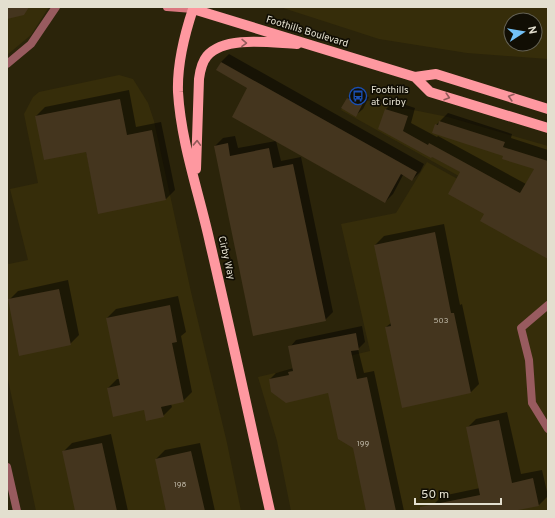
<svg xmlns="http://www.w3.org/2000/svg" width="555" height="518" font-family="Overpass,sans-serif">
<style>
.built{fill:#362d0a;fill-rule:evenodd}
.shadow{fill:#0007}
.building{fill:#44351e}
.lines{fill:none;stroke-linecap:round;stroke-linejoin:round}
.street{stroke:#985b5f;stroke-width:8}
.secondary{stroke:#da7880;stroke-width:8}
.primary{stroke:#fe98a0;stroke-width:10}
.oneway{stroke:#935a5a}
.labels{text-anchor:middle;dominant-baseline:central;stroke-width:3.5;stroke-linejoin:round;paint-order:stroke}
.number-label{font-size:8px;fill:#bbb4a3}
.street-label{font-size:10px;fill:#e3dfcf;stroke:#110e04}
.poi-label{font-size:10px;fill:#e3dfcf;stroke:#110e04;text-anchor:start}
</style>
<rect width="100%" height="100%" fill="#2b240a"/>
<path class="built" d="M7,7H49L31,35L7,55Z
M280,7H548V59L467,53L379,39ZM511,20H535V44H511Z
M119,75L133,79L148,103L154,121L191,292L227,443L241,511H36L7,375V263L9,264L28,260L10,189L38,183L24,114L33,97L39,92Z
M349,97L448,117L548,146V226L341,110Z
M427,162L548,229V511H291L277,441L258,377L370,351L341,224L396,213Z"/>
<path class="shadow" d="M229,54L424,164L420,172L412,180L403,175L393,194L385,202L276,141L281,161L301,157L333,312L325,320L215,146L223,138L235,136L238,148L276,141L248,87L217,70L221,62Z
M129,90L136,127L161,122L175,190L166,199L99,212L86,151L36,116L45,107Z
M354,92L369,97L363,109L356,115L347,99Z
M394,101L415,108L411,123L437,137L438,136L526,184L535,168L436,125L448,113L512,134L511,138L548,150V258L485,214L461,172L380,129L386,109Z
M444,224L460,305L462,304L479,384L470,393L386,327L391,323L375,245L384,236Z
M68,280L79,335L70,344L9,300L18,291Z
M178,296L186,332L181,336L192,392L183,401L171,404L172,407L163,416L145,409L108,388L117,379H120L107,318L116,309Z
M362,326L365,342L358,349L364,373L374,371L404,511H367L354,448L329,392L270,379L276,373L294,368L290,347L296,340Z
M507,412L521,474L542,470L548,496L539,505L508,511H434L433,505L442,496L480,488L467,428L476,419Z
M111,434L128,511H76L63,452L72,443Z
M200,443L215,511H167L156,459L165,450Z"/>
<path class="building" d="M7,7H29L24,15L7,19Z
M221,62L417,172L412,181L401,174L385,203L232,117L247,88L216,70Z
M347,98L363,103L356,117L341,108Z
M120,99L127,135L152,130L166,200L98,214L86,152L44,160L35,116Z
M385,109L408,116L403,131L428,145L429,143L520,193L534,169L502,159L503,156L432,133L435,124L438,125L439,121L505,142L503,147L548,161V259L480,221L484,214L448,194L460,172L432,157L431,158L378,129Z
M228,143L230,156L269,148L273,168L293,164L326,321L253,336L214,146Z
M435,232L451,313H454L471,393L402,408L385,327L391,326L374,245Z
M59,289L71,345L19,356L8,299Z
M170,305L177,342L172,343L184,402L161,407L164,417L146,421L144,410L113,417L107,388L120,385L106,318Z
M356,333L359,350L351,351L357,379L367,377L396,511H366L353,448L338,439L328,393L286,403L271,392L269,379L289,375L288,372L293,371L288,346Z
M499,420L512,483L533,478L539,506L513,511H420V507L480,495L466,427Z
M102,443L117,511H75L62,451Z
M191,451L205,511H166L155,459Z"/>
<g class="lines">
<path class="street" d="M7,64L31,44L56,7
M548,305L521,328L529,360L532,403L548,429
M7,467L17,511"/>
<path class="secondary" d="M167,7L193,9"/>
<path class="primary" d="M415,77L436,74L548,109
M196,169L199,79C200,71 202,62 207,56C225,35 272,43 297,44
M270,511C250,422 231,332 210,243C199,193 181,143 178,92C177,63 184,36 193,9L415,77L430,92L548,128"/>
</g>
<defs><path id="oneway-chevron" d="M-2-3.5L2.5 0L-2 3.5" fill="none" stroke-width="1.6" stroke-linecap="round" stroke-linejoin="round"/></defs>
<g class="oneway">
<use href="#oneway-chevron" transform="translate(244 43) rotate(1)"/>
<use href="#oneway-chevron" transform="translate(447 97) rotate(17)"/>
<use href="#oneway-chevron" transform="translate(511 97) rotate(-163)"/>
<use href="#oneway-chevron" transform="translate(197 143) rotate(-88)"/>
</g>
<defs>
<g id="bus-ring" transform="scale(0.9)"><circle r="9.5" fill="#110e04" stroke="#1a4fb4" stroke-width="1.5"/><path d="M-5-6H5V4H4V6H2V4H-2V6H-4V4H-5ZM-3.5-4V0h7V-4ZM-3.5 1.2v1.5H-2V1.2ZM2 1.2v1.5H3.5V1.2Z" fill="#1a4fb4"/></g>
</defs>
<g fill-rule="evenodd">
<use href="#bus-ring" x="358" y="96"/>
</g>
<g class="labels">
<g class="number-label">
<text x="441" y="321">503</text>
<text x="363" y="444">199</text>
<text x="180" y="485">198</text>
</g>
<g class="street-label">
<text transform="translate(307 32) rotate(17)">Foothills Boulevard</text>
<text transform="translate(226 258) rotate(77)">Cirby Way</text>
</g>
<g class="poi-label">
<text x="371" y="90">Foothills<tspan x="371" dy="12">at Cirby</tspan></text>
</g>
</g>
<rect width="555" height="518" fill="none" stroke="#e3dfcf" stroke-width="16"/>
<g transform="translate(523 32) rotate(78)"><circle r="19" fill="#110e04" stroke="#656255"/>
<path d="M0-3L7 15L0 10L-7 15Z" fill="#73c1f6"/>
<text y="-6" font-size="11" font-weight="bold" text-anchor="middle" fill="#e3dfcf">N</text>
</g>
<path d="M415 498v6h86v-6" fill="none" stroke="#e3dfcf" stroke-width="2"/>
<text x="421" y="498" font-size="12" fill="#e3dfcf" stroke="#110e04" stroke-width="3" paint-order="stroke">50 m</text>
</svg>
